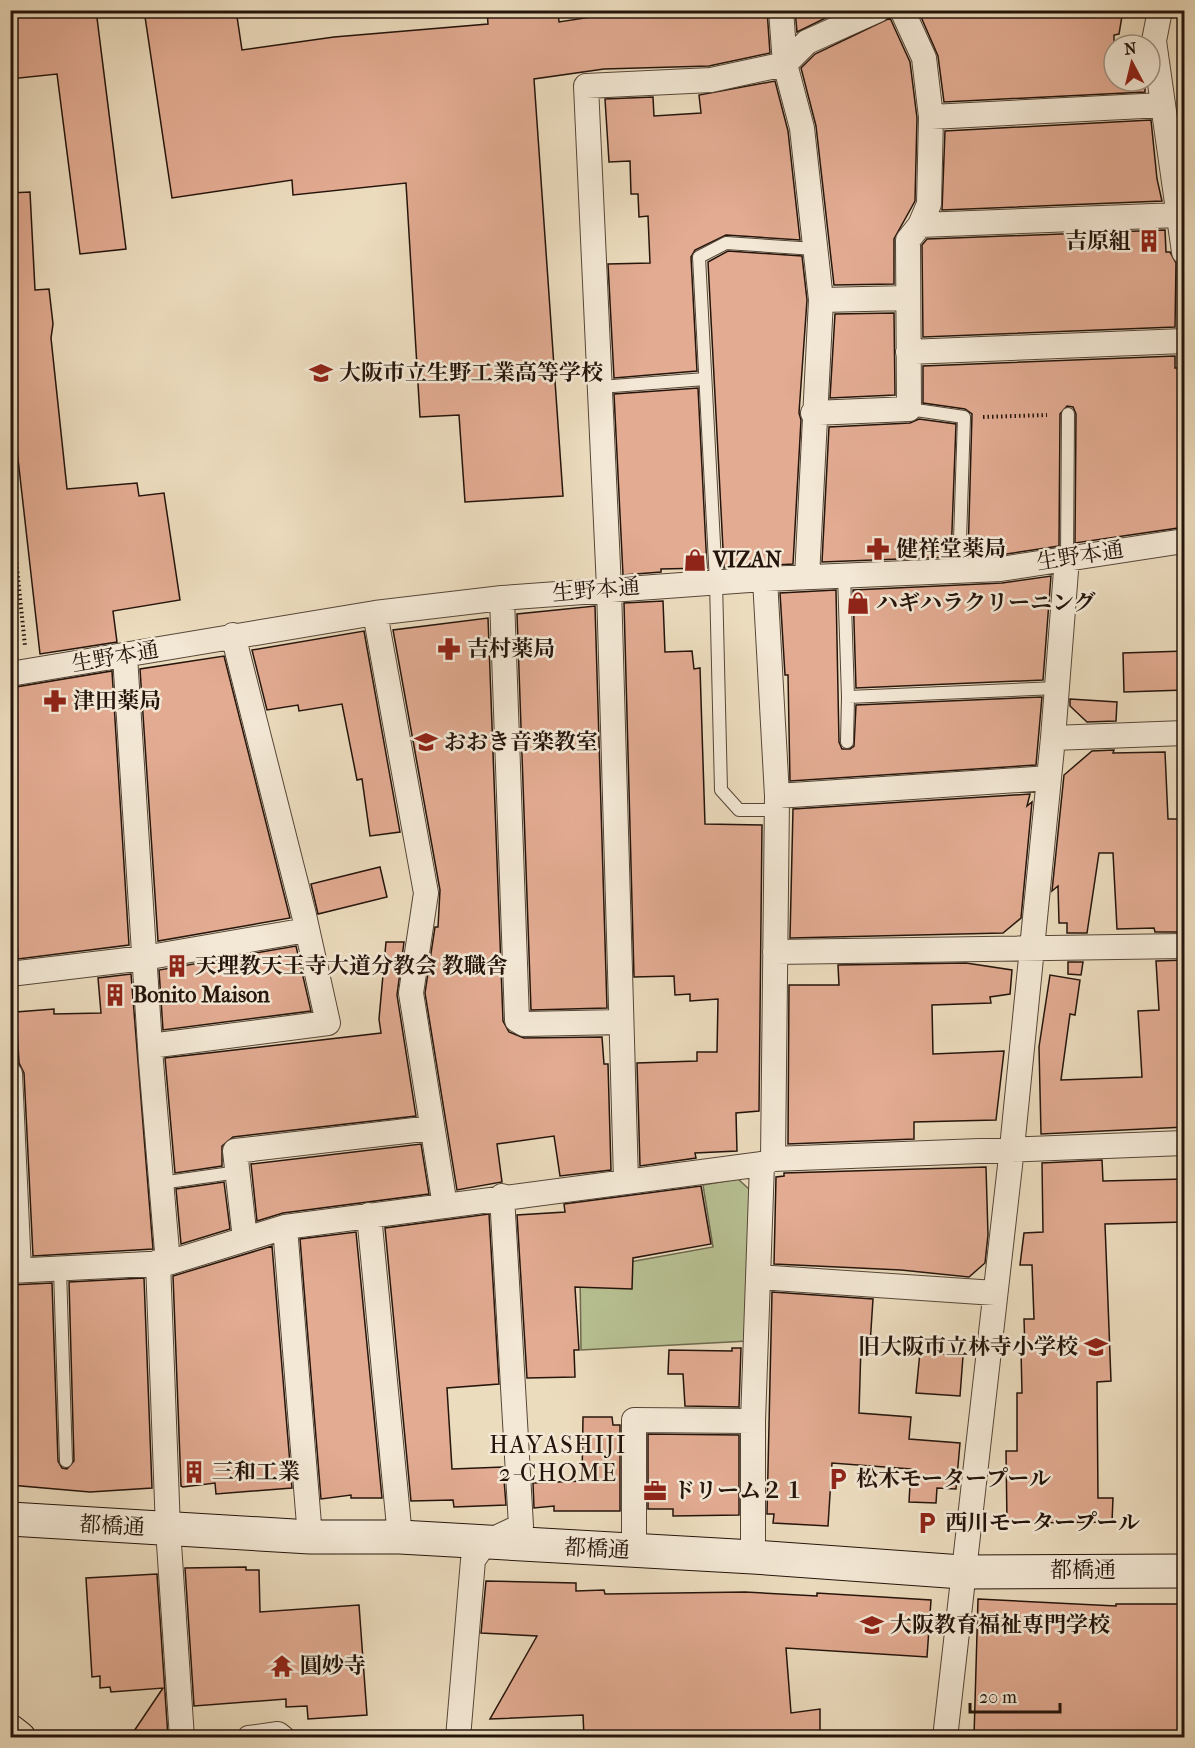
<svg xmlns="http://www.w3.org/2000/svg" width="1195" height="1748" font-family="'IM FELL French Canon','Noto Serif JP',serif">
<style>
.green{fill:#b7c092;stroke:#6e6a4e;stroke-width:1.5}
.building{fill:#e2ab92;stroke:#24140b;stroke-width:1.5}
.lines{fill:none;stroke-linecap:round;stroke-linejoin:round}
.lane-casing{stroke:#564638;stroke-width:14}
.street-casing{stroke:#564638;stroke-width:26}
.secondary-casing{stroke:#24140b;stroke-width:35}
.highway-casing{stroke:#24140b;stroke-width:35}
.path{stroke:#24140b;stroke-width:4;stroke-dasharray:1.5 3;stroke-linecap:butt}
.lane{stroke:#f3e8d5;stroke-width:12}
.street{stroke:#f3e8d5;stroke-width:24}
.secondary{stroke:#f3e8d5;stroke-width:33}
.highway{stroke:#ecdcbe;stroke-width:33}
.labels{text-anchor:middle;dominant-baseline:central;stroke-width:5;stroke-linejoin:round;paint-order:stroke}
.poi-label{font-size:22px;font-weight:bold;fill:#24140b;stroke:#f3e8d5;text-anchor:start}
.street-label{font-size:22px;fill:#24140b;stroke:#f3e8d5}
.neighbourhood-label{font-size:24px;letter-spacing:1.5px;fill:#24140b;stroke:#f3e8d5}
</style>
<rect width="100%" height="100%" fill="#ecdcbe"/>
<filter id="stains"><feTurbulence type="fractalNoise" baseFrequency=".00333" numOctaves="4"/><feColorMatrix values="0 0 0 0 .2 0 0 0 0 .09 0 0 0 0 .02 0 0 0 .5 -.17"/></filter>
<radialGradient id="worn" r=".72"><stop offset=".6" stop-color="#630" stop-opacity="0"/><stop offset="1" stop-color="#630" stop-opacity=".3"/></radialGradient>
<path class="green" d="M738,1179L750,1190L748,1341L581,1350L580,1271L713,1247L703,1185Z"/>
<path class="building" d="M10,10H96L126,249L80,254L57,74L10,79Z
M144,10H236L242,50L334,37L488,24L487,10H558L559,22L637,10H767L770,53L709,66L604,69L534,79L563,496L465,502L459,415L420,417L406,183L293,195L292,180L172,198Z
M795,10H842L797,32Z
M918,10H1123L1119,34L1114,35V81H1145V92L944,102L938,56Z
M890,18L910,62L917,118L915,201L894,239V284L834,285L816,126L801,68L815,54Z
M775,81L788,131L800,240L726,235L695,250L691,257L697,371L614,378L608,264L650,263L648,216L639,217L638,194H631L630,161L609,162L605,99L653,97L654,116L701,113L699,95Z
M1151,120L1157,179L1162,201L942,210L945,131Z
M30,192L35,290L49,289L53,324L51,338L67,489L137,483L139,496L164,493L180,600L113,611L117,642L40,654L10,388V193Z
M1165,230L1166,252H1170L1176,263L1175,327L923,337L922,245L927,239Z
M728,251L802,256L807,300L799,413L801,420L793,564L724,568L708,262Z
M894,313L895,395L830,398L835,314Z
M1175,356V368H1185V527L1075,543L1076,414L1073,407L1067,406L1060,414L1059,546L1000,555L968,556L972,414L965,409L923,403V366Z
M698,388L707,568L661,569V572L623,575L614,394Z
M919,419L956,424L951,557L822,562L829,427L910,423Z
M1051,576L1043,680L856,688L853,590L1002,583Z
M836,590L839,742L842,749H850L854,746L856,705L1042,697L1036,765L790,781L788,675H785L780,593Z
M663,601L665,652L692,651L694,669L700,668L705,824L762,825L759,1111L736,1113L737,1151L695,1153L696,1158L640,1166L637,1063L697,1061V1052H717L718,999L690,1001V994L675,995L674,976L634,977L624,603Z
M595,606L607,1008L531,1010L517,614Z
M488,618L503,1021L509,1032L524,1038L602,1037L604,1064H608L611,1170L560,1176L554,1136L497,1144L502,1182L457,1190L425,993L435,927H438L440,890L393,630Z
M364,631L400,832L370,836L362,779L357,780L342,704L299,711L298,705L267,710L252,650Z
M1185,651V690L1124,692L1123,653Z
M224,656L290,918L158,941L140,669Z
M112,671L129,945L18,959L10,834V826H17L10,688Z
M1070,699L1117,702L1116,721L1087,722L1070,706Z
M1114,750L1113,753L1165,752L1168,819H1185V932H1155L1154,928L1117,929L1113,853H1099L1087,933H1067V923H1059L1058,886L1052,891L1064,775L1092,751Z
M1030,794L1027,806L1032,802L1021,918L1003,933L790,938L793,809Z
M380,867L387,897L318,914L311,884Z
M386,942H404L397,995L416,1116L233,1137L222,1146V1166L175,1173L165,1058L381,1033L379,1019Z
M296,946L311,1011L163,1030L159,970Z
M1185,960V1127L1041,1134L1039,1047L1050,975L1080,980L1075,1015L1070,1014L1061,1080L1142,1077L1138,1011L1159,1010L1156,961Z
M1068,962H1083L1081,975L1068,974Z
M966,963L1012,970L1010,994L990,997L991,1003L932,1005L933,1054L1004,1051L996,1120L914,1122V1139L788,1144L789,985H839L838,965Z
M131,974L153,1249L33,1256L24,1073L19,1063L16,1012L54,1009V1014L101,1013L98,978Z
M421,1144L429,1194L283,1213L257,1221L251,1164Z
M1102,1160L1103,1181L1185,1179V1222L1105,1224L1111,1381L1097,1382L1098,1498H1113L1112,1522L1007,1523L1006,1451H1017V1393H1022L1021,1350H1025L1024,1319H1034L1032,1265H1020L1024,1233L1043,1232L1042,1163Z
M986,1167L988,1235L985,1263L969,1277L901,1270L774,1264L776,1177L784,1176V1173Z
M224,1182L230,1229L181,1244L176,1189Z
M701,1186L711,1244L633,1258L632,1289L575,1287L579,1350H574L575,1377L527,1378L517,1215L565,1212L564,1204Z
M489,1214L499,1384L447,1388L452,1469L503,1467L506,1505L454,1507L453,1500L411,1501L385,1228Z
M356,1232L382,1498H351V1495L321,1499L300,1239Z
M272,1246L292,1488L216,1494L215,1483L183,1487L181,1486L173,1276Z
M144,1278L152,1488L90,1492L10,1485V1285L52,1283L58,1461L62,1468L67,1469L74,1461L69,1282Z
M772,1292L873,1299L870,1345H861L859,1413L911,1417L909,1439L960,1443L956,1489L937,1488L936,1503L909,1502L911,1469L832,1463L828,1526L773,1523L774,1514H767Z
M732,1348H741L739,1407L685,1406L683,1374H668L669,1350L732,1351Z
M920,1352L963,1356L960,1396L916,1393Z
M583,1417H612L613,1425H620V1511H554V1506L534,1508L533,1483L582,1481Z
M648,1434L739,1435V1515L673,1516V1509H648Z
M246,1567V1570H259L260,1612L359,1605L367,1715L308,1719L307,1706L286,1707V1699L194,1706L185,1568Z
M157,1574L168,1737H130L163,1688L111,1692L110,1687L100,1688V1676L92,1677L86,1578Z
M486,1581L576,1583V1591L604,1590L605,1594L745,1592L817,1596V1593L931,1600L927,1657L786,1648L791,1713L820,1709V1737H584L583,1715L490,1719L537,1636L481,1633Z
M978,1599L1116,1606V1604H1185V1737H1138V1733L1079,1731V1737H974Z"/>
<g class="lines">
<g class="lane-casing">
<path id="lane" d="M600,387L705,379
M909,409L964,417L959,571
M1067,558L1068,414
M844,575L848,697L1057,688
M847,742L848,697
M777,810H739L721,790L716,582L699,257L726,243L815,249
M161,1183L238,1172
M60,1270L66,1461"/>
</g>
<g class="street-casing">
<path id="street" d="M781,10L785,64L802,128L821,300L807,577
M1160,10L1154,41L1184,252
M931,117L1163,105
M920,225L1179,215
M821,300L907,298
M908,352L1184,341
M813,413L909,409L908,240L920,225L929,204L931,117L924,58L902,10
M765,579L777,796L773,1159
M502,598L517,1020L524,1024L621,1022
M375,613L426,893L411,993L445,1206
M125,656L151,1062L168,1263
M10,674L375,613L502,598L765,579L1001,569L1184,541
M1053,738L1184,733
M777,796L1049,778
M775,952L1184,946
M10,974L144,958L307,930
M150,1046L328,1023L304,915L233,635
M10,1074L19,1270
M626,1180L609,588L586,86L711,80L785,64L807,42L878,10
M369,1215L400,1537
M285,1227L310,1537
M245,1239L235,1151L432,1128
M158,1262L168,1529L182,1738
M10,1271L168,1263L285,1227L762,1164L773,1159L1184,1143
M758,1277L995,1293
M634,1550V1420L753,1421
M753,1557V1421L762,1164
M249,1738L278,1734L283,1738
M458,1738L473,1560L485,1543L521,1526L502,1196
M945,1738L1012,1148L1053,738L1067,558"/>
</g>
<g class="secondary-casing">
<path id="secondary" d="M10,1519L310,1537H400L753,1557L962,1572L1184,1571"/>
</g>
<g class="highway-casing">
<path id="highway" d="M10,1731L19,1738"/>
</g>
<path class="path" d="M983,417L1047,415
M10,500L25,646"/>
<use href="#lane" class="lane"/>
<use href="#street" class="street"/>
<use href="#secondary" class="secondary"/>
<use href="#highway" class="highway"/>
</g>
<defs>
<g id="building-bare" transform="scale(1.8)"><path d="M-4-6H4V6H1V3H-1V6H-4ZM-2.5-4.3h1.7v1.8h-1.7ZM.8-4.3h1.7v1.8H.8ZM-2.5-1h1.7V.8h-1.7ZM.8-1h1.7V.8H.8Z" fill="#8f2418" stroke="#f3e8d5" stroke-width="2.5" paint-order="stroke"/></g>
<g id="school-bare" transform="scale(1.8)"><path d="M0-5L7-2L0 1L-7-2ZM-4 1L0 2.5L4 1V4Q0 6-4 4Z" fill="#8f2418" stroke="#f3e8d5" stroke-width="2.5" paint-order="stroke"/></g>
<g id="pharmacy-bare" transform="scale(1.8)"><path d="M-2-6h4v4h4v4h-4v4h-4v-4h-4v-4h4Z" fill="#8f2418" stroke="#f3e8d5" stroke-width="2.5" paint-order="stroke"/></g>
<g id="shop-bare" transform="scale(1.8)"><path d="M-5-2.5h2.3a2.7 3.5 0 0 1 5.4 0H5L5.5 6h-11ZM-1.5-2.5h3a1.5 2.3 0 0 0-3 0Z" fill="#8f2418" stroke="#f3e8d5" stroke-width="2.5" paint-order="stroke"/></g>
<g id="parking-bare" transform="scale(1.8)"><path d="M-3.5-5.5H1a3.5 3.5 0 0 1 0 7H-1V5.5H-3.5ZM-1-3.4V-.6H.8a1.4 1.4 0 0 0 0-2.8Z" fill="#8f2418" stroke="#f3e8d5" stroke-width="2.5" paint-order="stroke"/></g>
<g id="office-bare" transform="scale(1.8)"><path d="M-6-3h4V-5.5h4V-3h4V5H-6ZM-1-4.5V-3h2v-1.5ZM-6 0V1H6V0Z" fill="#8f2418" stroke="#f3e8d5" stroke-width="2.5" paint-order="stroke"/></g>
<g id="university-bare" transform="scale(1.8)"><path d="M0-5L7-2L0 1L-7-2ZM-4 1L0 2.5L4 1V4Q0 6-4 4Z" fill="#8f2418" stroke="#f3e8d5" stroke-width="2.5" paint-order="stroke"/></g>
<g id="temple-bare" transform="scale(1.8)"><path d="M0-6L5-2H3V0L6.5 2.5H4V6H1.5V3h-3V6H-4V2.5H-6.5L-3 0V-2H-5Z" fill="#8f2418" stroke="#f3e8d5" stroke-width="2.5" paint-order="stroke"/></g>
</defs>
<g fill-rule="evenodd">
<use href="#building-bare" x="1149" y="241"/>
<use href="#school-bare" x="321" y="373"/>
<use href="#pharmacy-bare" x="878" y="549"/>
<use href="#shop-bare" x="695" y="560"/>
<use href="#shop-bare" x="858" y="603"/>
<use href="#pharmacy-bare" x="449" y="649"/>
<use href="#pharmacy-bare" x="55" y="701"/>
<use href="#school-bare" x="426" y="742"/>
<use href="#building-bare" x="177" y="966"/>
<use href="#building-bare" x="115" y="995"/>
<use href="#school-bare" x="1096" y="1347"/>
<use href="#building-bare" x="194" y="1472"/>
<use href="#parking-bare" x="838" y="1479"/>
<use href="#office-bare" x="655" y="1491"/>
<use href="#parking-bare" x="927" y="1523"/>
<use href="#university-bare" x="872" y="1625"/>
<use href="#temple-bare" x="282" y="1666"/>
</g>
<g class="labels">
<g class="poi-label">
<text x="1131" y="241" text-anchor="end">吉原組</text>
<text x="339" y="373">大阪市立生野工業高等学校</text>
<text x="896" y="549">健祥堂薬局</text>
<text x="713" y="560">VIZAN</text>
<text x="876" y="603">ハギハラクリーニング</text>
<text x="467" y="649">吉村薬局</text>
<text x="73" y="701">津田薬局</text>
<text x="444" y="742">おおき音楽教室</text>
<text x="195" y="966">天理教天王寺大道分教会 教職舎</text>
<text x="133" y="995">Bonito Maison</text>
<text x="1078" y="1347" text-anchor="end">旧大阪市立林寺小学校</text>
<text x="212" y="1472">三和工業</text>
<text x="856" y="1479">松木モータープール</text>
<text x="673" y="1491">ドリーム２１</text>
<text x="945" y="1523">西川モータープール</text>
<text x="890" y="1625">大阪教育福祉専門学校</text>
<text x="300" y="1666">圓妙寺</text>
</g>
<g class="street-label">
<text transform="translate(1080 556) rotate(-9)">生野本通</text>
<text transform="translate(596 590) rotate(-5)">生野本通</text>
<text transform="translate(115 657) rotate(-10)">生野本通</text>
<text transform="translate(112 1526) rotate(3)">都橋通</text>
<text transform="translate(597 1549) rotate(3)">都橋通</text>
<text x="1083" y="1570">都橋通</text>
</g>
<g class="neighbourhood-label">
<text x="558" y="1445">HAYASHIJI<tspan x="558" dy="28">2-CHOME</tspan></text>
</g>
</g>
<rect width="1195" height="1748" fill="none" stroke="#ecdcbe" stroke-width="36"/>
<rect x="12" y="12" width="1171" height="1724" fill="none" stroke="#24140b" stroke-width="3"/>
<rect x="18" y="18" width="1159" height="1712" fill="none" stroke="#24140b" stroke-width="1.5"/>
<g transform="translate(1132 63) rotate(353)"><circle r="28" fill="#f3e8d5" stroke="#a09384" stroke-width="1.5"/>
<path d="M0-4.5L10 22L0 15L-10 22Z" fill="#8f2418"/>
<text y="-9" font-size="16" font-weight="bold" text-anchor="middle" fill="#24140b">N</text>
</g>
<path d="M970 1703v9h90v-9" fill="none" stroke="#24140b" stroke-width="3"/>
<text x="979" y="1703" font-size="18" fill="#24140b" stroke="#f3e8d5" stroke-width="4.5" paint-order="stroke">20 m</text>
<rect width="100%" height="100%" filter="url(#stains)"/>
<rect width="100%" height="100%" fill="url(#worn)"/>
</svg>
